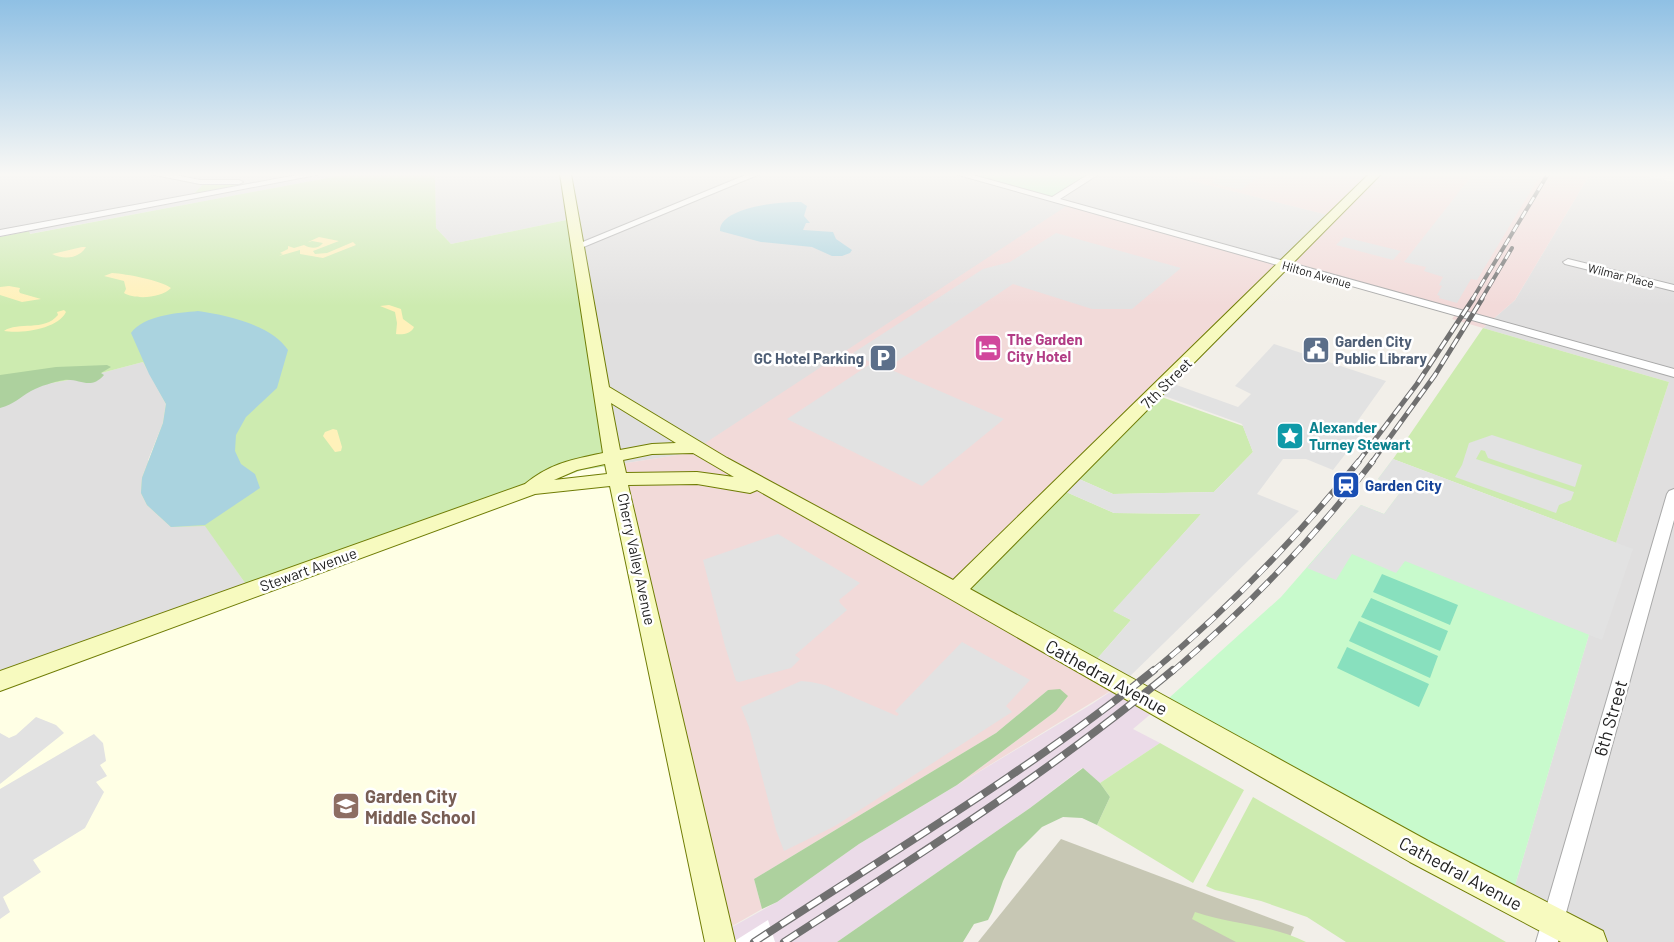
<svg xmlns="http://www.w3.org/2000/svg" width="1674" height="942" font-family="Barlow,sans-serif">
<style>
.residential{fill:#e0dfdf}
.commercial{fill:#f2dad9}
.industrial{fill:#ebdbe8}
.education{fill:#ffffe5}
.construction{fill:#c7c7b4}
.grass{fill:#cdebb0}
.forest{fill:#add19e}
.sand{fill:#fff1ba}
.park{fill:#c8facc}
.pitch{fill:#88e0be}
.parking{fill:#e2e2e2}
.water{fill:#aad3df}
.pier{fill:#fff}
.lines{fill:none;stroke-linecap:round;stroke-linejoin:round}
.street-casing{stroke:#a9a9a9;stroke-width:2}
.secondary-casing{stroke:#707d05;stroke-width:2}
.street{fill:#fff;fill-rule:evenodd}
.secondary{fill:#f7fabf;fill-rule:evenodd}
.rail-far3-casing{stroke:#707070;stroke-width:4}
.rail-far2-casing{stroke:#707070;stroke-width:5}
.rail-far1-casing{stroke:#707070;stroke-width:6}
.rail-casing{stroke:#707070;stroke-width:8}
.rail-far3{stroke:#fff;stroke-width:2.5;stroke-dasharray:8;stroke-linecap:butt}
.rail-far2{stroke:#fff;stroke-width:3;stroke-dasharray:10;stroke-linecap:butt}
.rail-far1{stroke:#fff;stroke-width:4.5;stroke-dasharray:12;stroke-linecap:butt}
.rail{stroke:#fff;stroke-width:5.5;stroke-dasharray:16;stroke-linecap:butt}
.labels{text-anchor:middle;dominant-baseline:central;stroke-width:5;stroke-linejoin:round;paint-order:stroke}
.far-street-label{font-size:12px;fill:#222;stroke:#fff}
.hotel-label{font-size:15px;font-weight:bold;fill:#b23c85;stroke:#fff;text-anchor:start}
.service-label{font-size:15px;font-weight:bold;fill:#4e5e75;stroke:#fff;text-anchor:start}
.street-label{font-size:15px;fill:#222;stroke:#fff}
.culture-label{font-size:15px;font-weight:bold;fill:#0d838f;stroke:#fff;text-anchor:start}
.transit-label{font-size:15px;font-weight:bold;fill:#164399;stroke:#fff;text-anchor:start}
.near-street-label{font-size:18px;fill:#222;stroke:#fff}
.near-education-label{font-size:18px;font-weight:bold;fill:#785e54;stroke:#fff;text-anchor:start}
</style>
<rect width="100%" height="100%" fill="#f2efe9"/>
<path class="residential" d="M0,174H348L29,234V231L0,237Z
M435,174H1165L1333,216L1285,265L690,453L614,465L571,219L451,244L436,228Z
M1590,174H1635L1674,182V942H1573L1509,906L1616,543L1669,382L1483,328L1515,300Z
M143,362L166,404L163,423L148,460L171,527L205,525L250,590L0,681V392L86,377Z"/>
<path class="commercial" d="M1165,174H1590L1515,300L1483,328L1452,319L1457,312L1285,265L953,589L1122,684L957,785L1056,711L1048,690L996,733L754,879L762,909L720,933L614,465L690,453L1068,205L1285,265L1332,216Z"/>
<path class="industrial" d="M1122,684L1159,707L1133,729L1160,743L1100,783L1082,768L1030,808L837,942H705L777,902L859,844L1092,704Z"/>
<path class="education" d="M614,465L705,942H0V680L582,470Z"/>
<path class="construction" d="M1061,839L1294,927L1288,942H978Z"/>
<path class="grass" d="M348,174H435L436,228L451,244L571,219L614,465L582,470L250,590L205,526L171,527L147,505L141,493L142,478L163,423L166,404L143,362L86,377L0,392V237L29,231L30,234Z
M204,183L254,184L193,195Z
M1483,328L1669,382L1616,543L1393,459Z
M1153,394L1243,426L1253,452L1214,492L1113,494L1070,475Z
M1057,488L1114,513L1201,514L1114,611L1131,620L1090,667L953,589Z
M1160,743L1244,790L1193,883L1097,825L1110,797L1100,783Z
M1253,797L1506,942H1346L1307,917L1261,901L1215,890L1206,886Z
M1195,912C1232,925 1271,924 1306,942H1236L1192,919Z"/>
<path class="forest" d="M107,365L111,367L101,373L104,375C90,391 80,378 64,380C54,382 40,386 31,391C19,398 14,404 0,408V375L56,367Z
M1060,689L1068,696L1056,711L957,785L859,844L777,902L762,909L754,879L996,733L1048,690Z
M1083,768L1100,783L1110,797L1097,825L1082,818L1063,817L1042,827L1017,852L1003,881L992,912L988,920L974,924L963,942H837L1030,808Z"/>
<path class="sand" d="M319,237L339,241L313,251L315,254L327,253L353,242L356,245L323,258L300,254V250L279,256L283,254L280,253L288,249V246L294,248L304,245C311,249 318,249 323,243L312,241L306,243Z
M82,247H86C78,260 62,259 52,254Z
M112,273C127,274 160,280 171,288C162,298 135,300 124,293L126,289L124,281L104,276Z
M9,286L20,288L19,291L20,293L41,299L22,302L0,295V287Z
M389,305L401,309L403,319L414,327C411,334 402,335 396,334L397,323L395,312L380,306Z
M64,310L66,312C58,329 21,334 4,331C18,321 44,332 58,315L57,312Z
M333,429L337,430L342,447L341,451L335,452L323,436L325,432Z"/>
<path class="park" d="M960,174H1095L1053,200Z
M1393,459L1591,628L1509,906L1159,707L1281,597L1361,505L1384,514L1402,490L1378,479Z"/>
<path class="pitch" d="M1382,574L1458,605L1450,625L1373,592Z
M1371,598L1448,631L1440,651L1361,617Z
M1359,621L1438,656L1430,678L1349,641Z
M1347,647L1429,684L1419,707L1337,668Z"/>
<path class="parking" d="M1223,174H1261L1241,190L1211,183Z
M1473,174H1541L1477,280L1471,279L1457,303L1439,298L1440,296L1437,295L1442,286L1439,285L1443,277L1424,271L1426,267L1404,262Z
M1056,233L1181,268L1132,309H1092L1013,284L887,368L1004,419L922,486L787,419L872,363L853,353L983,269L1010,262Z
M1344,237L1401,251L1393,260L1336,245Z
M1274,344L1386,381L1354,426L1364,430L1333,470L1306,459H1283L1257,494L1299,511L1122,684L1090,667L1131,620L1113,611L1201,514L1114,513L1057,488L1070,475L1113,494L1214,492L1253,452L1242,424L1159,394L1171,383L1238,407L1251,394L1235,386Z
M1492,435L1582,465L1575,487L1488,458L1485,451L1481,450L1476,459L1574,492L1571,500L1559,505L1556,513L1455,477L1462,465L1469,443Z
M1393,459L1633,549L1602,640L1405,561L1396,573L1352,554L1336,580L1307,568L1361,505L1384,514L1402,490L1378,479Z
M778,534L860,583L839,600L840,603L847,610L795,655L800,659L791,668L739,682L736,681L725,646L703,560Z
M962,642L1030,680L1006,706L1012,712L835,826L784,851L776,830L749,727L741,707L801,681L811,682L825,685L897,716L899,714L895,711Z
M36,717L56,725L64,733L0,784V733L9,738L16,735Z
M94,734L103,743L106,761L100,765L107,776L96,782L104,792L85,828L33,860L41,872L3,897L10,912L0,919V789Z"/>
<path class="water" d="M801,202L807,206L804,216L810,223H806L803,230L833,232L836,239L852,250L850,253L842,256H832L812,247L761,242L720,231C719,207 783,201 801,202Z
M198,311C226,315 272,325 288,350L277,388L246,417L236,435L235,451L241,464L255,474L260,488L205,525L171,527L147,505L141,493L142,478L163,423L166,404L149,374L131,333C144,315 178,313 198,311Z"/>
<path class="pier" d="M768,920L775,942H733Z"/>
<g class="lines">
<g class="street-casing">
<path id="street" d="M150,174H170L200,180H239L243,182L239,184H200Z
M302,174H321L0,236V230Z
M748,174H760L581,248L578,249L573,246Z
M955,174H969L1052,197L1089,174H1099L1060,199L1674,369V377Z
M1568,259L1674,285V291L1565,264L1563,262Z
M1674,489V520L1558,942H1536L1667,494L1669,491Z"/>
</g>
<g class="secondary-casing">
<path id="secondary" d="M560,174H571L609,387L727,458L953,580L1369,174H1381L970,589L1430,842L1603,931L1607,942H1561L1410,862L947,597L757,490L750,493L697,484L628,485L735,942H705L610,486L535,494L0,691V671L525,484C551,463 571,460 603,453ZM611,403L676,443L652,444L620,450ZM693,453L734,477L697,472L626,473L623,460L652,454ZM605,464L607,474L554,480L577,470Z"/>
</g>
<use href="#street" class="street"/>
<use href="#secondary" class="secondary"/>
<g class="rail-far3-casing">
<path id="rail-far3" d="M1472,300L1548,174
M1481,300L1512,248"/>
</g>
<g class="rail-far2-casing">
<path id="rail-far2" d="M1358,462L1417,384L1473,299
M1372,462L1435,375L1482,299"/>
</g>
<g class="rail-far1-casing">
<path id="rail-far1" d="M1152,672C1229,609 1297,537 1359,461
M1172,672C1246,609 1314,538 1373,461"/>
</g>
<g class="rail-casing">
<path id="rail" d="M754,942C888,854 1028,772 1154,670
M784,942C917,856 1051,772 1173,670"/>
</g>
<use href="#rail-far3" class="rail-far3"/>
<use href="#rail-far2" class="rail-far2"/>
<use href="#rail-far1" class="rail-far1"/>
<use href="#rail" class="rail"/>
</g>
<linearGradient id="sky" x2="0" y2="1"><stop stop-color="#8fc0e4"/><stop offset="0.57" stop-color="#f9f8f5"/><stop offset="1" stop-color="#f9f8f5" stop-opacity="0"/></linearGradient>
<rect width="1674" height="306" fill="url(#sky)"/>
<defs>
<g id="hotel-square" transform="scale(1.4375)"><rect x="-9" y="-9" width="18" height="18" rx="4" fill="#d1479c" stroke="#fff"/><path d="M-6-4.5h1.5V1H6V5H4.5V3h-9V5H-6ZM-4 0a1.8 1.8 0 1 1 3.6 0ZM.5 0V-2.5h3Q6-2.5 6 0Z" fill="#fff"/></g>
<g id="civic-square" transform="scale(1.4375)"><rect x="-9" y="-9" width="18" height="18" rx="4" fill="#5c6f8a" stroke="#fff"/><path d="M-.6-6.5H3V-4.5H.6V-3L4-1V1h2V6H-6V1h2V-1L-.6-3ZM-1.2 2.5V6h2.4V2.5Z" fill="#fff"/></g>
<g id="parking-square" transform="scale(1.4375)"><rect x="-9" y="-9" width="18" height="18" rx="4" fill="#5c6f8a" stroke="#fff"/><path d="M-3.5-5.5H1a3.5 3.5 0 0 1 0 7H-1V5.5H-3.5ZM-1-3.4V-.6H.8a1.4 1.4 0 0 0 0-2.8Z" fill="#fff"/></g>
<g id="sight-square" transform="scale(1.4375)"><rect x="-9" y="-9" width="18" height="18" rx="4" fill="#0f9aa8" stroke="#fff"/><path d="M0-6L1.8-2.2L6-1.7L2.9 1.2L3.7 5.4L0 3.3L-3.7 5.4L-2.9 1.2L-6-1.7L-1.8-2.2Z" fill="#fff"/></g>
<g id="station-square" transform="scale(1.4375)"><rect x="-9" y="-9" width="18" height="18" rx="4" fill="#1a4fb4" stroke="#fff"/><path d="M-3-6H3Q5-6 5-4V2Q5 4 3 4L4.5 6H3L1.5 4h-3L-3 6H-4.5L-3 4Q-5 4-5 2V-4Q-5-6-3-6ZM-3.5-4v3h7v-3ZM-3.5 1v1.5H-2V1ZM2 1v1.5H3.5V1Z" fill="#fff"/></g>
<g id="school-square" transform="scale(1.4375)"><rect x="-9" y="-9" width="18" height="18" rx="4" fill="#8d6e63" stroke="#fff"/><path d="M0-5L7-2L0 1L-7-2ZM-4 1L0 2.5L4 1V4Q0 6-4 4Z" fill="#fff"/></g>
</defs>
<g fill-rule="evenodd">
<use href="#hotel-square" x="988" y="348"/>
<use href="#civic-square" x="1316" y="350"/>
<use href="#parking-square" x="883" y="358"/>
<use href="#sight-square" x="1290" y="436"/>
<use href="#station-square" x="1346" y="485"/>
<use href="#school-square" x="346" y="806"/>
</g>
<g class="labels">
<g class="far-street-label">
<text transform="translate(1317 274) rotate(16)">Hilton Avenue</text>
<text transform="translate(1621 275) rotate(14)">Wilmar Place</text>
</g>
<g class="hotel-label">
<text x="1007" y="339">The Garden<tspan x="1007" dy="17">City Hotel</tspan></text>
</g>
<g class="service-label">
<text x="1335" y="341">Garden City<tspan x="1335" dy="17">Public Library</tspan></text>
<text x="864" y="358" text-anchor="end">GC Hotel Parking</text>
</g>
<g class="street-label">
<text transform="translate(1166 383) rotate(-45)">7th Street</text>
<text transform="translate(637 559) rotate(78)">Cherry Valley Avenue</text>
<text transform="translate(308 569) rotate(-20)">Stewart Avenue</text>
</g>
<g class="culture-label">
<text x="1309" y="427">Alexander<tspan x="1309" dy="17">Turney Stewart</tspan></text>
</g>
<g class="transit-label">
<text x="1365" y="485">Garden City</text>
</g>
<g class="near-street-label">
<text transform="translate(1107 677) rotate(29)">Cathedral Avenue</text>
<text transform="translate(1610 718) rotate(-74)">6th Street</text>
<text transform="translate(1461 873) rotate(28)">Cathedral Avenue</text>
</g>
<g class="near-education-label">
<text x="365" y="796">Garden City<tspan x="365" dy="21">Middle School</tspan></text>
</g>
</g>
</svg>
